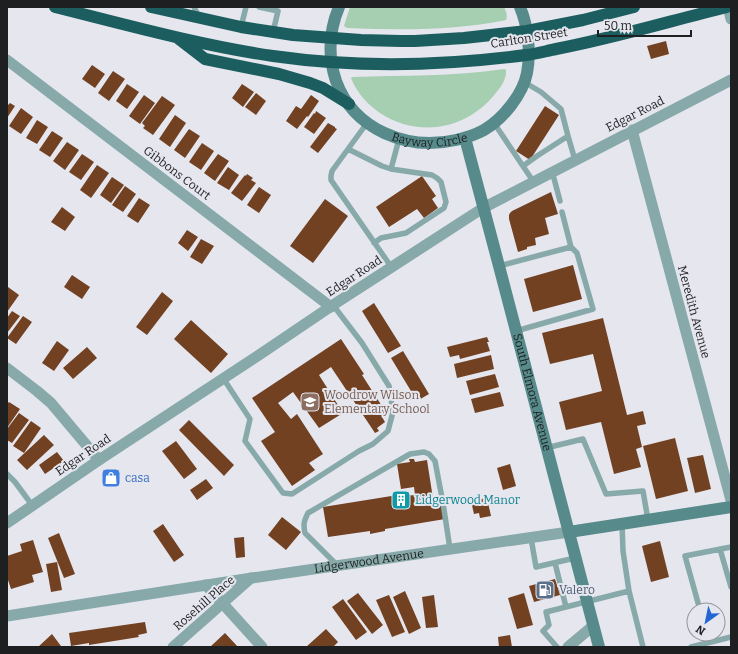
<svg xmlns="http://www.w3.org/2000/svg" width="738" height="654" font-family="Bitter,serif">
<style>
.green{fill:#a6ceb0}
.building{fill:#724122}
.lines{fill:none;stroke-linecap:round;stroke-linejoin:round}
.lane{stroke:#87a9a9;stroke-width:5.5}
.street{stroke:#87a9a9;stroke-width:11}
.secondary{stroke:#578a8a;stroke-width:12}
.highway{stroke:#1c5e5f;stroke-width:12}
.labels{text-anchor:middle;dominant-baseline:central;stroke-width:4;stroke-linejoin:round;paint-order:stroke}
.street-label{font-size:12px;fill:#1e1f21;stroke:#e5e6ee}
.education-label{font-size:12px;fill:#785e54;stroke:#e5e6ee;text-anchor:start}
.shop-label{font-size:12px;fill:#366cbe;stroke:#e5e6ee;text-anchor:start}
.culture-label{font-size:12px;fill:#0d838f;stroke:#e5e6ee;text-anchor:start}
.service-label{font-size:12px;fill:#4e5e75;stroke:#e5e6ee;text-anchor:start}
</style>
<rect width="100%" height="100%" fill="#e5e6ee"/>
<path class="green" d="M350,7H504C506,11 508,16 506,20C453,31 400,30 347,28L344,26Z
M504,69L506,70C507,79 500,88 495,94C466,130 418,138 380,113C367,104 357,93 351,78L352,77C403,75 453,77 504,69Z"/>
<path class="building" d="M666,41L669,54L651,59L647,46Z
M92,65L105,74L95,88L82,79Z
M113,71L125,79L109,101L98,93Z
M127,84L139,92L127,109L116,101Z
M242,84L254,92L243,107L232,98Z
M256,93L266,101L256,115L245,107Z
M144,95L155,103L140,124L129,116Z
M311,95L319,101L308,117L307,116L297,129L286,121L296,106L301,109Z
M162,96L175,105L153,135L143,128L145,126L142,123Z
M10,103L15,106L7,118V104L8,105Z
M545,106L559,115L530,160L516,151Z
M21,108L33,117L21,134L9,126Z
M316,111L326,118L314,134L304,127L314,113L315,114Z
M175,115L186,123L170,147L159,139Z
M37,120L48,127L37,144L26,138Z
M328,123L335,127V128L337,129L318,153L310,147Z
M189,129L200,136L185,158L174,150Z
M52,131L63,138L50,157L39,150Z
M67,142L79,150L65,170L53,161Z
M202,143L214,151L201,170L189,162Z
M82,154L94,162L81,180L69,172Z
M218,154L229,161L215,181L204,173Z
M97,165L109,173L91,198L80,190Z
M228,167L239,175L229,190L217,183Z
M247,174L253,178L251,180L256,183L242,201L231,193L245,175L246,176Z
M422,176L436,196L432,199L438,208L424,218L417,209L389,227L376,207Z
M112,177L124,185L111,203L100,195Z
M125,186L136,194L123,212L112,205Z
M259,187L271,195L259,213L247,205Z
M551,192L558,214L545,218L549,234L535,238L536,245L527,247V249L518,252L509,219V215L510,213L512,211Z
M139,198L150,205L138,223L127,216Z
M325,199L348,216L313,263L290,246Z
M62,207L75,217L65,231L51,222Z
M187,230L198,237L188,251L178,243Z
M201,239L214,246L202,264L190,257Z
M573,265L582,299L533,312L524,279Z
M72,275L90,287L82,299L64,287Z
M8,287L19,295L7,312V289Z
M162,292L173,301L147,335L136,327Z
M374,303L401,346L388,353L362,311Z
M12,311L20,316L7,333V318Z
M23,316L32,322L16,344L7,338Z
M603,318L627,415L643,411L646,424L637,426L642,447L636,449L641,467L614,474L601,422L566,430L559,402L602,391L593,354L550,364L542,333Z
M191,320L228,354L211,373L174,339Z
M487,337L489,342H487L490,351L460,359L459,355L450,357L447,347Z
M341,339L364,374L362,375L387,414L382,417L385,422L377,428L379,431L375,433L331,367L319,375L343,413L319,428L293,392L278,403L291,419L297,414L323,454L309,463L315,470L292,486L261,441L275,432L252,398Z
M57,341L69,350L54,371L42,363Z
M87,347L97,358L73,379L63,368Z
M403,351L429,394L417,401L391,358Z
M491,355L494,369L457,378L454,364Z
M495,374L499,387L470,395L466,381Z
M500,392L504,406L475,413L471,399Z
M9,402L20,409L7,428V404Z
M19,413L29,420L12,443L7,440V429Z
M189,420L234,465L224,476L179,430Z
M31,421L41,428L24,453L13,446Z
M44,435L54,445L27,470L17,460Z
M675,438L688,491L656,499L643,446Z
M176,441L197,469L184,479L162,451Z
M57,452L64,461L45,474L39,465Z
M703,455L711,489L695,493L687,458Z
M409,459H414L415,462L427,460L434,505L442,504L445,519L385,529V531L370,534V531L328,537L323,507L404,494V496L415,495L414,487L401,489L397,464L410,462Z
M510,464L516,486L503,490L497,468Z
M206,479L213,488L197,500L190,490Z
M487,498L491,516L480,518L479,513L474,514L471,501Z
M282,517L301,532L286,550L268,535Z
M163,524L184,555L174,562L153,531Z
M59,533L75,574L64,578L48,538Z
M244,537L245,557L236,558L234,538Z
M33,540L43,572L32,575L34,582L11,589L7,577V556L22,551L20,544Z
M660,541L669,577L651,582L642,546Z
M57,562L62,590L51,592L46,564Z
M555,579L560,595L534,602L529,586Z
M405,591L421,628L409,634L393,597Z
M358,593L383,625L372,634L347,601Z
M524,593L533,625L517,629L508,598Z
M389,595L405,632L392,637L376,600Z
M434,595L438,627L426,628L422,597Z
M343,599L367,632L356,640L332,607Z
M145,622L147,633L138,635L139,637L89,645V643L71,646L69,633Z
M326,629L338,642L333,647H306Z
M225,633L238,647H210Z
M52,634L61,646L60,647H38Z
M510,635L512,647H499L498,637Z"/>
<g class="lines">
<path class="lane" d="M194,7L199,17
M259,7L278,11L273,32
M241,27L246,7
M524,82L541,92L561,109L568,136
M367,123L332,171L331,176V180L392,268
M494,123L533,181
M348,149L382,166L391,169L432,175L437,178L441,182L446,202L444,208L406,233L381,238L374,243
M523,166L537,156L568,136L575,160
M391,169L399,139
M552,171L560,201
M499,266L571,247L562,212
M516,331L593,309L577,253L571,247
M223,378L250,419L245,441L283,493L292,494L359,451L373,444L388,431L393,412L389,386L362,343L333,305
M546,448L583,439L606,494L643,491L648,520
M7,474L15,482L32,505
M622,524L623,551L629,591L643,647
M531,538L536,567L575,558
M720,549L731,587
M555,563L566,607
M337,565L305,533C303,524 304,521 308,513L410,454L424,452L429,454L435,461L443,503L450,549
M700,610L685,556L731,547
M706,634L708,643
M557,647L543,631L549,625L546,612L629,591
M691,647L731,637"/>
<g class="street">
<path d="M728,7L731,19"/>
<path d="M7,60L331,307"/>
<path d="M632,130L731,500"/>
<path d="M7,368L37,391L51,403L99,460"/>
<path d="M7,523L99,460L259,355L333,305L483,208L731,80"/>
<path d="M206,585L262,647"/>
<path id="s1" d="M7,616L252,578L569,532"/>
<path d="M173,647L251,578"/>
<path d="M568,647L593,626"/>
</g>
<g class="secondary">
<path id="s2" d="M339,7C329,31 328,57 336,81C354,130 407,151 456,140C465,138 475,135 484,130C503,119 523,94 527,73C531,52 528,26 520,7"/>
<path id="s3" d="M465,138L499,266L599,647"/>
<path d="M569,532L731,507"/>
</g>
<path class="highway" d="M55,7C127,25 199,45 273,56C357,68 442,66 526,55C536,54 546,51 556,49C614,38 670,21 727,7
M151,7L241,27L293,35L361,40L401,41H415L464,38L527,31L583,20L634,7
M179,39L205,59L279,74L310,83L323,88L349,104"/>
</g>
<defs>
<g id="school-square" transform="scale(1)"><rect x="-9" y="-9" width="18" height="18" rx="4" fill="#8d6e63" stroke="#e5e6ee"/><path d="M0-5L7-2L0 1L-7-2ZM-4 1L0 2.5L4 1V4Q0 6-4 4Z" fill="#fff"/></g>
<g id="shop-square" transform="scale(1)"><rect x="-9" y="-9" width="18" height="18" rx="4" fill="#3f7fe0" stroke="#e5e6ee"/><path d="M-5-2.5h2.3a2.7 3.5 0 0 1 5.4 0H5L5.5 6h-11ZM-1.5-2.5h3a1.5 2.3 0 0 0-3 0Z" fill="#fff"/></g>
<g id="building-square" transform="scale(1)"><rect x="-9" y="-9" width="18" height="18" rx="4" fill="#0f9aa8" stroke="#e5e6ee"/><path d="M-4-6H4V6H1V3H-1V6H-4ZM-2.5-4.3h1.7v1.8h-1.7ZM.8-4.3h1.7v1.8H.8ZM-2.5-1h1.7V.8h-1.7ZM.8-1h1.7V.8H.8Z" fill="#fff"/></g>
<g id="fuel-square" transform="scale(1)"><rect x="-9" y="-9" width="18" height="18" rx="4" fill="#5c6f8a" stroke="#e5e6ee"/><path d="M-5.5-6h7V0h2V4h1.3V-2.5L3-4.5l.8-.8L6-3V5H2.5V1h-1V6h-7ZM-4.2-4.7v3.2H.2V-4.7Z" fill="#fff"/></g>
</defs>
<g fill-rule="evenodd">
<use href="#school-square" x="310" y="402"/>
<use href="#shop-square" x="111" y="478"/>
<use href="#building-square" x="401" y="500"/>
<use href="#fuel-square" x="545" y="590"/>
</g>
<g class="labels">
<g class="street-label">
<text transform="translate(529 38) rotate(-9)">Carlton Street</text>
<text transform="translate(635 114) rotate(-27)">Edgar Road</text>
<text stroke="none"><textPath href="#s2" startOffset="195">Bayway Circle</textPath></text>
<text transform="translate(177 173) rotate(37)">Gibbons Court</text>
<text transform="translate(354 276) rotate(-33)">Edgar Road</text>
<text transform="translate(694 312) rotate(75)">Meredith Avenue</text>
<text stroke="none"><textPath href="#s3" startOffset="263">South Elmora Avenue</textPath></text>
<text transform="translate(83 455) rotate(-34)">Edgar Road</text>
<text stroke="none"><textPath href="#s1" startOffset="366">Lidgerwood Avenue</textPath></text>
<text transform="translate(204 603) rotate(-41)">Rosehill Place</text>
</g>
<g class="education-label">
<text x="324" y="395">Woodrow Wilson<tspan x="324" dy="14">Elementary School</tspan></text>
</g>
<g class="shop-label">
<text x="125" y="478">casa</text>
</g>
<g class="culture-label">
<text x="415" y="500">Lidgerwood Manor</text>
</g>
<g class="service-label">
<text x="559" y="590">Valero</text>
</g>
</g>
<rect width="738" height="654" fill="none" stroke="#1e1f21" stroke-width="16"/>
<g transform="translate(706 622) rotate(213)"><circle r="19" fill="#e5e6ee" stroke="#95969c"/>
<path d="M0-3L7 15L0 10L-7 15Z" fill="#2166d2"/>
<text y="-6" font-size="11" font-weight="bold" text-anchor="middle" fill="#1e1f21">N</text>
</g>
<path d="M598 30v6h93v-6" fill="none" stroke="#1e1f21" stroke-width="2"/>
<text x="604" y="30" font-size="12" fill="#1e1f21" stroke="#e5e6ee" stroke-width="3" paint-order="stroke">50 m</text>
</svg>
